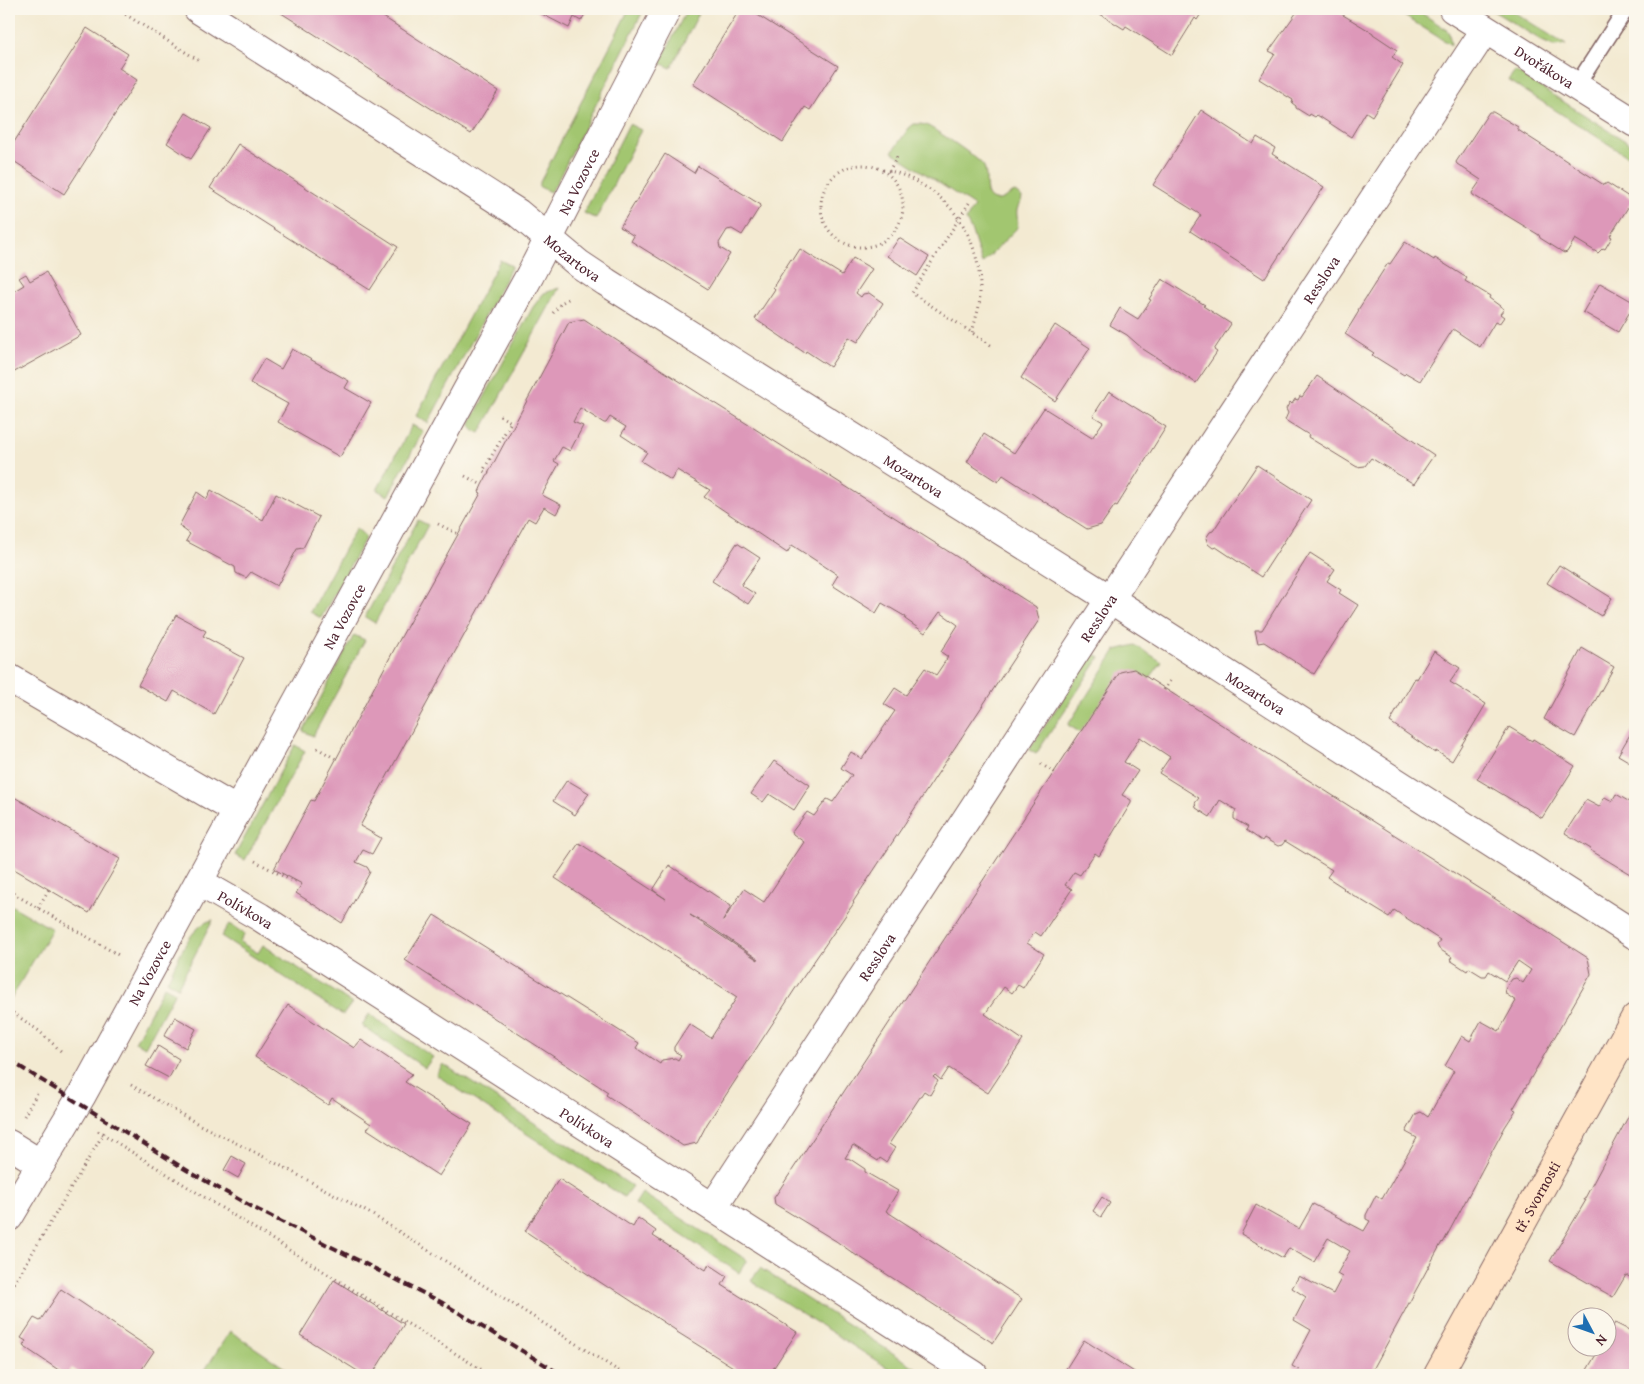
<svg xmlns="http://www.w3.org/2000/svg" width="1644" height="1384" font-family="'Gentium Book Plus',serif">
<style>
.green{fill:#a2c670;stroke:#76724e}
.building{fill:#dd98b9;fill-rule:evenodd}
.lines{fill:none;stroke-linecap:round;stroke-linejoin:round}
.lane-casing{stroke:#856665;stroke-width:18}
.street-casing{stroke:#856665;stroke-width:30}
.secondary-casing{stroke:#856665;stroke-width:30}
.path{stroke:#856665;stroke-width:3;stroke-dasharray:1 4;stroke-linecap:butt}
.lane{stroke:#fff;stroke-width:15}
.street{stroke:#fff;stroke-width:28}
.secondary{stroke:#ffe4c6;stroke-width:28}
.rail{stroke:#4a1f2b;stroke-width:4;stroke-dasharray:8 4;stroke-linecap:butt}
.labels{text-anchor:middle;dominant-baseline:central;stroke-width:4.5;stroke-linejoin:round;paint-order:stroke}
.street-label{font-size:15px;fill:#4a1f2b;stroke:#fbf7ec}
</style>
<rect width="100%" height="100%" fill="#fbf7ec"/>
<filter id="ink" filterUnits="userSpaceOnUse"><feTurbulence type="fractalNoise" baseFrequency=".02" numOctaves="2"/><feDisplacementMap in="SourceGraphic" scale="10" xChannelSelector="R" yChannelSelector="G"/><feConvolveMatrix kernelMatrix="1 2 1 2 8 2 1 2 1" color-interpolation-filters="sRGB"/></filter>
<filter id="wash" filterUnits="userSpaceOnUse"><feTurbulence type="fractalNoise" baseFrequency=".0096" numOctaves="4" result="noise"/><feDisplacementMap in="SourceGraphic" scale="20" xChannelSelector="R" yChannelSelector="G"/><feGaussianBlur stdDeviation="1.12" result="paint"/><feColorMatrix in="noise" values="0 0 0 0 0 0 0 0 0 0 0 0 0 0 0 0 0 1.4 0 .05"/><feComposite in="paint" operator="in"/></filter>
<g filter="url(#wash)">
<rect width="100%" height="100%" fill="#f3ead2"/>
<path class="green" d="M629,9H644L556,184L550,192L538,186Z
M687,9H701L671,68L660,63Z
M1393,9H1415L1446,29L1449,33L1451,45Z
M1490,9H1509L1566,45L1553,46L1544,42Z
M1515,71L1635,147V161L1508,80Z
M629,124L641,130L596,219L584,213Z
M914,124C918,124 922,124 926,125C935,129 978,158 983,165C990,176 981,196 994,200C1002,202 1008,194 1015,192L1022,197C1022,203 1018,204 1017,210C1016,216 1019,221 1017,228L982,264L972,232L966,220L974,206L892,152L909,128Z
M500,260L512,266L428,423L416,416Z
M559,288L480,433C473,430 469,428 472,420L533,307L544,293Z
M412,425L423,431L388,496L377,490Z
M418,520L428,525L375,623L365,617Z
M356,528L366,537L321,618L310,612Z
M354,635L365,640L313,736L303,731Z
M1135,645L1162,662L1149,679L1081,733L1068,725L1116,650Z
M1093,653L1100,657L1036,754L1029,750Z
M295,745L305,751L245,860L235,855Z
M9,904L52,929L10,1000H9Z
M213,920L178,987L167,981C177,962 190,924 213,920Z
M229,924L245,934L240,942L258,953L263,945L352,1003L343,1015L221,936Z
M164,986L175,992L145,1047L135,1042Z
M369,1014L433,1057L425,1068L362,1026Z
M443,1064L632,1186L624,1197L436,1075Z
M642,1193L747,1260L739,1273L635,1204Z
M760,1268L927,1375H899L751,1281Z
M230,1331L295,1375H206L203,1373Z"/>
<g id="blocks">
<path class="building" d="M275,9H371L498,91L471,134Z
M532,9H588L581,21L574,17L569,28Z
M740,9H748L838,66L810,110L805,107L783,142L693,84Z
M1092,9H1204L1197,20L1195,18L1172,55L1126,26L1124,29Z
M1299,9H1333L1373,33V34L1397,50L1392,57L1403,65L1372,116L1366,112L1351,137L1317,115L1315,117L1310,114L1309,116L1296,108V106L1292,103L1293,100L1259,79L1275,54L1269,51Z
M87,28L128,54L119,68L137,80L64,194L9,158V150Z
M1201,110L1253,144L1257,137L1275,148L1272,154L1324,187L1264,279L1190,231L1201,215L1153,185Z
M1489,112H1493L1518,127V130L1604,185L1607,183L1632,199V201L1610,236L1612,237L1605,249L1603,248L1598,253L1575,239L1567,252L1564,253L1540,238L1539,235L1473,195L1472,193L1481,180L1457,164L1456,162Z
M186,113L211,128L191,159L167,143Z
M238,144L398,247L370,290L210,188Z
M665,154L694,173L698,166L761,205L742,235L732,229L727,230L719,243L720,248L730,254L708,289L631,241L634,236L620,227Z
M899,238L929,257L917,276L887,256Z
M1405,242L1434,260L1435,258L1467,278L1465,281L1490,296L1489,298L1504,309L1500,314L1504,317L1499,324L1495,322L1480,347L1453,329L1420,381L1406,373L1404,375L1372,355L1374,353L1345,334L1359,311L1358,310L1388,263L1390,264Z
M800,249L842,275L853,258L872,269L856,293L861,297L863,294L869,293L883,303L858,342L849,337L830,367L806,351L805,353L755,319L775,289L773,287L791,259L793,260Z
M46,272L81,335L9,375V294L24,285L19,278L26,274L30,281Z
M1162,279L1205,305L1203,306L1231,324L1214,350L1217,352L1196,383L1143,349L1127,335L1110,325L1120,308L1138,319L1151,300L1149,299Z
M1600,283L1635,303L1618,332L1583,312Z
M584,319L662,370L1036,607L1039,620L853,902L854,903L797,986L707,1124L697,1143L683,1146L606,1095L608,1092L405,960L434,915L639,1043L636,1048L660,1064L662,1060L675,1058L678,1060L681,1055L674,1051V1047L689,1024L711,1038L737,997L555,878L579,843L666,899L653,890L669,865L731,906L723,921L744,889L764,902L804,842L793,834L792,832L807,812L814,816L827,799L833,802L852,775L841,768L851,752L862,759L895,711L884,704L895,688L906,695L925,668L936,675L948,657L941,652L958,625L940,612L925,633L905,619L906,617L882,603L876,613L832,585L838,575L792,545L787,553L704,497L710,490L677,470L671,480L641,461L647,452L621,435L626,427L610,417L606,423H604L580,408L573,422L583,426L570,451L562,447L554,461L559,464L542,495L561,505L556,514L544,507L535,522L528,518L360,826L381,838L372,854L363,850L356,862L367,867L370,872L342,923L296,893L302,884L274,869L311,800L314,801L396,646L481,493L479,492L482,485L569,322ZM690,915L705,923L758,959V960Z
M1055,325L1090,348L1055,401L1021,378Z
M292,349L349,381L345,388L371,403L340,457L278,422L288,404L250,383L264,359L281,369Z
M1317,376L1434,455L1414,484L1371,458L1365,466L1357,467L1308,437L1309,435L1285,420L1288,413L1286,409L1290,402L1292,404L1295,399L1298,400L1300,396L1302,397Z
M1109,391L1166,427L1117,506L1115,505L1101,525L1087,529L1003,475L998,482L967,462L984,434L1014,453L1044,408L1092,438L1103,422L1093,416Z
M1257,465L1311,500L1261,577L1216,547L1213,548L1208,544L1206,538L1210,532L1213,531Z
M211,490L263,520L276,494L319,517L303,548L297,549L277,586L251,572L246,578L236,573L235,567L186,541L190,534L179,526L197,492L207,499Z
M737,543L760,558L741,585L755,594L748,604L712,581Z
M1310,553L1335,569L1327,581L1341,590L1339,593L1358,605L1314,674L1264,642L1258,643L1255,630H1262Z
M1559,565L1612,598L1601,616L1547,583Z
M176,615L206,631L203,636L244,658L214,714L174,691L168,702L138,685Z
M1582,648L1614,667L1575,737L1544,719Z
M1434,651L1460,668L1450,682L1486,704L1452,761L1436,751L1435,753L1390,722L1415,678L1417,679Z
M1134,669L1588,958L1591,974L1513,1109L1516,1110L1505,1127L1443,1243L1442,1242L1370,1375H1296L1299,1370L1292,1366L1311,1330L1294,1320L1306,1297L1292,1288L1299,1276L1333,1294L1342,1277L1337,1274L1350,1251L1328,1238L1314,1262L1289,1248L1283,1258L1241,1234L1256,1205L1299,1229L1313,1204L1364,1231L1370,1221L1366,1219V1215L1376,1195L1382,1199L1417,1138L1406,1132L1416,1114L1421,1112L1428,1117L1454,1071L1445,1066L1462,1036L1470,1041L1481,1021L1499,1031L1516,1001L1506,994L1505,989L1512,979L1516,978L1523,983L1531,970L1518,961L1505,981L1489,971L1486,976H1482L1469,968L1467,971L1450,960L1452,957L1439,949L1437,945L1440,940L1394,910L1389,917L1343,889L1344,888L1327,877L1332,870L1285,841L1282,845L1278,846L1264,838L1262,841L1246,830L1248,827L1234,819V815L1236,810L1220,800L1210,817L1196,808L1195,803L1199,798L1159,773L1170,757L1140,737L1124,762L1138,771L1122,795L1131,800V803L1099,856L1095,853L1080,875L1074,872L1065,885L1072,889L1041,936L1035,932L1027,943L1044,954L1023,988L1018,985L1012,993L1004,987L985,1014L1023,1040L988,1093L949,1068L941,1080L935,1075L933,1077L938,1081L930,1095L924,1091L889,1144L895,1148L886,1162L880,1158L878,1161L853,1145L845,1158L850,1159L865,1169V1172L898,1191L886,1211L1022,1299L993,1343L857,1255V1256L836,1241L775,1204L774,1198L1120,672Z
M1635,726V765L1618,755Z
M1509,727L1532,741L1533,739L1575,766L1542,818L1477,779Z
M774,761L810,785L794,810L769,794L763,802L751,794Z
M567,780L589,793L575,815L553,801Z
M9,794L120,859L89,913L9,866Z
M1616,794L1635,805V877L1590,850L1591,849L1565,833L1586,800L1599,807L1605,797L1612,801Z
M288,1005L354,1048L361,1040L412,1074L405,1082L472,1124L439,1176L367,1129L371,1124L332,1098L328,1105L255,1057Z
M175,1017L196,1029L186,1048L164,1036Z
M158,1046L179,1059L169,1078L146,1066Z
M1635,1104V1280L1626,1275L1613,1297L1550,1261L1586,1200H1584Z
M232,1156L246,1164L238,1178L224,1170Z
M559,1179L633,1227L638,1218L656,1231L653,1236L706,1270L709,1264L727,1276L722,1285L797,1332L769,1375H746L677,1332V1331L610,1287L609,1288L577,1267V1266L525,1231Z
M1102,1197L1110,1203L1101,1217L1093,1211Z
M334,1280L404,1324L372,1375H364L300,1335Z
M61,1289L154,1351L138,1375H89L87,1374L83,1375L72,1368L66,1375L23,1346L26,1341L21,1338L34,1318L40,1321Z
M1615,1323L1635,1333V1375H1584L1601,1346H1606V1337Z
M1084,1340L1139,1375H1062Z"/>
</g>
</g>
<g filter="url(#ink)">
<use href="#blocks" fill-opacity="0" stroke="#856665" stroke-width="1"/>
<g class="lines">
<g class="lane-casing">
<path id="lane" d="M1577,85L1626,9"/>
</g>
<g class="street-casing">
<g id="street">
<path id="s1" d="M198,9L518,213L579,264L606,282L1110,599L1635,935"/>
<path id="s2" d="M1453,9L1635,123"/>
<path d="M9,678L236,810"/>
<path id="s3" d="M199,882L260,917L974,1375"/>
<path d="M9,1144L41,1164"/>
<path id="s4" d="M713,1207L1110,599L1485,30"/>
<path id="s5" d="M9,1217L82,1095L530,275L667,9"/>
</g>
</g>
<g class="secondary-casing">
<g id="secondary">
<path id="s6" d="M1438,1375L1635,1018"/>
</g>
</g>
<path class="path" d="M117,9L198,60
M821 206a41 41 0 1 1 82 0a41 41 0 1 1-82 0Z
M883,170C899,172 908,177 922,185C965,209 985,258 979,306C977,315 974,324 972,333
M889,171L898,155
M969,203L912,293L992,346
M553,313L561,303L570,298
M489,474L483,471L511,422L498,415
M465,476L482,485
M438,524L458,534
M1164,690L1172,678
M317,748L336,759
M1041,764L1055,773
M255,861L294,882L295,881
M9,891L120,956
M38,908L49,889
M9,1010L39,1031L62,1052
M131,1085L200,1125L268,1159L371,1214L625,1375
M24,1116L39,1090
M98,1131L490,1375
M9,1292L105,1131"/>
<use href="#lane" class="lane"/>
<use href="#street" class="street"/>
<use href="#secondary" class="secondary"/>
<path class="rail" d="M9,1060L193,1174L258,1210L441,1302L562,1375"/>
</g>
</g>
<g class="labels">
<g class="street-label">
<text stroke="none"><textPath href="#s2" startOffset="108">Dvořákova</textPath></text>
<text stroke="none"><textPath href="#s5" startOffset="1182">Na Vozovce</textPath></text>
<text stroke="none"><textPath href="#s1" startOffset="450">Mozartova</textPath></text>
<text stroke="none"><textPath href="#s4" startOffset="1109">Resslova</textPath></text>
<text stroke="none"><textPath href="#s1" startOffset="855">Mozartova</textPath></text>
<text stroke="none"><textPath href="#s5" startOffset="688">Na Vozovce</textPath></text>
<text stroke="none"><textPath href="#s4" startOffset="704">Resslova</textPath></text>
<text stroke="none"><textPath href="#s1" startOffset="1260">Mozartova</textPath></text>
<text stroke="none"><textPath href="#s3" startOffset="54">Polívkova</textPath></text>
<text stroke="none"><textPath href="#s4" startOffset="299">Resslova</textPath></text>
<text stroke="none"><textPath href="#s5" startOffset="282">Na Vozovce</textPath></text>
<text stroke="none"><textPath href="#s3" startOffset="459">Polívkova</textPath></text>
<text stroke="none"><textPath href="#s6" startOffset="204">tř. Svornosti</textPath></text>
</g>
</g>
<rect width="1644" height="1384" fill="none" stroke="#fbf7ec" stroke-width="30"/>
<g transform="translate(1592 1332) rotate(131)"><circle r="24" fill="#fbf7ec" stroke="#b4a19f"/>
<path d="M0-4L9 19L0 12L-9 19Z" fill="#1f6fb2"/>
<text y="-8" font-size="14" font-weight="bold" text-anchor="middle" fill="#4a1f2b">N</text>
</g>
</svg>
